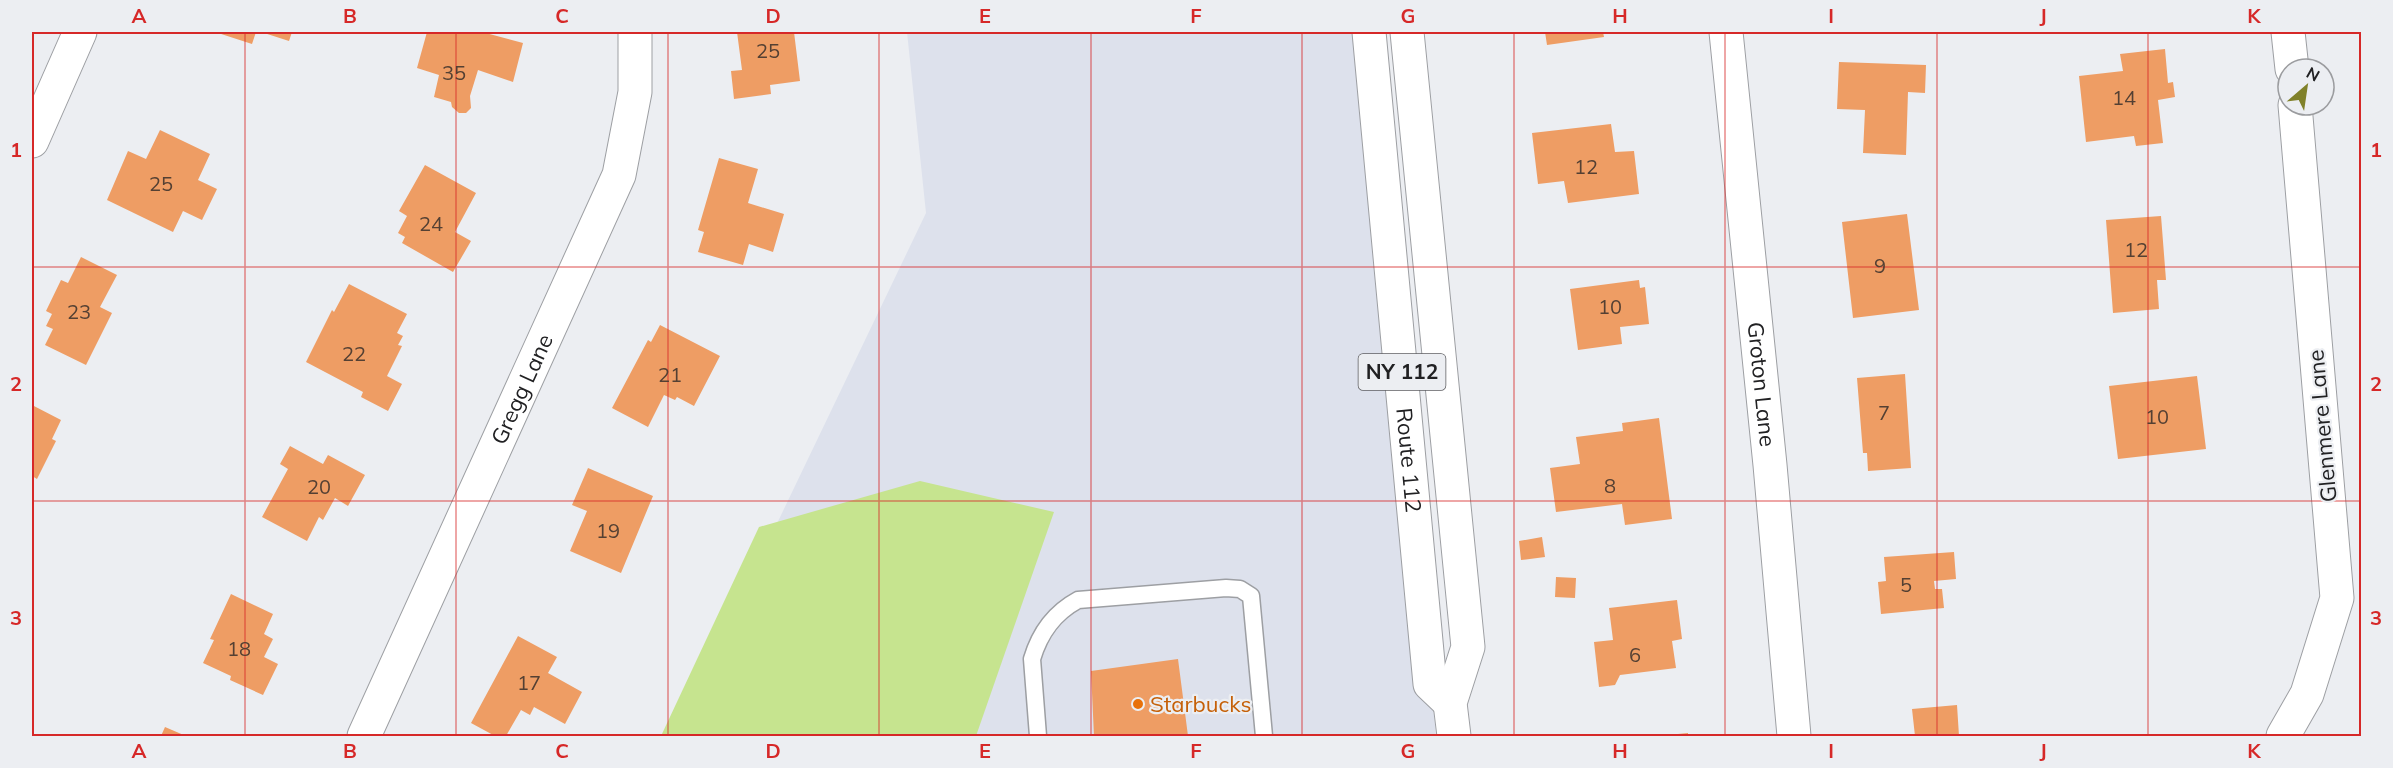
<svg xmlns="http://www.w3.org/2000/svg" width="2393" height="768" viewBox="0 0 2393 768" font-family="Mulish,sans-serif">
  <style>
    .built { fill: #dde1ec }
    .green { fill: #c6e48f }
    .building { fill: #ee9d64 }
    .lines { fill: none; stroke-linecap: round; stroke-linejoin: round }
    .service-casing { stroke: #9d9fa3; stroke-width: 19 }
    .minor-casing { stroke: #9d9fa3; stroke-width: 35 }
    .primary-casing { stroke: #9d9fa3; stroke-width: 35 }
    .service { stroke: #fff; stroke-width: 16 }
    .minor { stroke: #fff; stroke-width: 33 }
    .primary { stroke: #fff; stroke-width: 33 }
    .grid { fill: none; stroke: #d62828; stroke-width: 1.5; stroke-opacity: 0.55 }
    .food-dot { fill: #e8710a; stroke: #eceef2; stroke-width: 2 }
    .labels { text-anchor: middle; stroke-width: 4.5; stroke-linejoin: round; paint-order: stroke }
    .number-label { font-size: 20px; fill: #544033 }
    .shield { fill: #eceef2; stroke: #5e5e61; stroke-width: 1.5 }
    .shield-label { font-size: 21px; font-weight: bold; fill: #212123 }
    .street-label { font-size: 22px; fill: #212123; stroke: #eceef2 }
    .food-label { font-size: 22px; fill: #c56008; stroke: #eceef2; text-anchor: start }
    .neatline { fill: none; stroke: #d62828; stroke-width: 2 }
    .grid-label { font-size: 20px; text-anchor: middle; font-weight: bold; fill: #d62828 }
  </style>
  <rect width="100%" height="100%" fill="#eceef2"/>
  <path class="built" d="M907,32h461l68,704h-761l251,-523z"/>
  <path class="green" d="M920,481l134,31 -78,224h-315l98,-209z"/>
  <path class="building" d="M215,32h41l-4,12z
    M261,32h31l-3,9z
    M427,32h55l41,11 -10,39 -35,-12 -8,26 1,12 -5,5h-7l-7,-6 -1,-5 -17,-5 5,-22 -22,-7z
    M737,32h57l6,49 -30,4 1,9 -37,5 -3,-28 11,-1z
    M1545,32h58l1,5 -57,8z
    M2165,49l3,34 5,-1 2,15 -17,3 5,43 -27,3 -2,-10 -48,6 -7,-66 44,-5 -3,-17z
    M1839,62l87,3 -1,28 -17,-1 -2,63 -43,-2 2,-43 -28,-1z
    M1611,124l4,28 19,-1 5,43 -71,9 -4,-22 -26,3 -6,-51z
    M160,130l50,24 -12,26 19,9 -15,31 -19,-9 -10,21 -66,-32 21,-49 18,8z
    M719,158l39,11 -10,34 36,11 -11,38 -24,-8 -6,21 -45,-13 6,-20 -6,-2z
    M425,165l51,28 -21,39 16,9 -18,31 -51,-29 3,-6 -7,-4 9,-17 -8,-5z
    M1907,214l12,96 -66,8 -11,-96z
    M2161,216l5,64h-9l2,29 -46,4 -7,-93z
    M81,257l36,18 -17,32 12,6 -26,52 -41,-20 8,-16 -7,-3 6,-12 -6,-3 15,-31 7,3z
    M1639,280l1,8 5,-1 4,37 -29,3 2,17 -44,6 -8,-61z
    M349,284l58,30 -10,19 6,3 -5,9 4,1 -15,30 15,8 -14,27 -27,-14 2,-5 -57,-30 26,-52 2,2z
    M660,325l60,31 -26,50 -17,-9 -2,3 -11,-5 -16,32 -36,-19 36,-68 3,2z
    M1905,374l6,94 -43,3 -1,-18h-4l-6,-75z
    M2197,376l9,73 -88,10 -9,-73z
    M32,405l29,15 -9,19 4,2 -19,38 -5,-3z
    M1659,418l13,101 -47,6 -3,-21 -66,8 -6,-44 30,-4 -4,-27 47,-6 -1,-8z
    M290,446l33,18 5,-9 37,20 -17,31 -13,-8 -12,22 -4,-3 -12,24 -45,-24 26,-48 -8,-5z
    M588,468l65,28 -32,77 -51,-22 17,-40 -15,-6z
    M1542,537l3,20 -24,3 -2,-19z
    M1954,552l2,27 -22,2 1,8h7l2,19 -63,6 -3,-32 8,-1 -2,-24z
    M1556,577l20,1 -1,20 -20,-1z
    M231,594l42,20 -9,20 9,5 -9,18 14,7 -15,31 -33,-15 1,-4 -28,-13 11,-23 -4,-1z
    M1677,600l5,39 -10,2 4,27 -56,7 -5,10 -16,2 -5,-45 19,-2 -4,-32z
    M518,636l39,21 -9,16 34,19 -17,32 -31,-17 -4,8 -9,-5 -15,26h-11l-24,-13z
    M1178,659l10,77h-94l-3,-65z
    M1957,705l2,31h-44l-3,-27z
    M165,727l21,9h-25z
    M1688,733v3h-20v-1z"/>
  <g class="lines">
    <g class="service-casing">
      <path id="service" d="M1038,736l-6,-77c8,-27 22,-46 46,-59l148,-12 14,1 11,7 13,140"/>
    </g>
    <g class="minor-casing">
      <g id="minor">
        <path id="s1" d="M1726,32l44,433 24,271"/>
        <path d="M2288,32l4,37"/>
        <path d="M32,141l48,-109"/>
        <path id="s2" d="M364,736l255,-561 16,-83v-60"/>
        <path d="M2283,736l24,-42 30,-96 -42,-493"/>
      </g>
    </g>
    <g class="primary-casing">
      <g id="primary">
        <path id="s3" d="M1369,32l61,652 20,19"/>
        <path d="M1407,32l61,615 -18,56 4,33"/>
      </g>
    </g>
    <use href="#service" class="service"/>
    <use href="#minor" class="minor"/>
    <use href="#primary" class="primary"/>
  </g>
  <path class="grid" d="M245,32v704M456,32v704M668,32v704M879,32v704M1091,32v704M1302,32v704M1514,32v704M1725,32v704M1937,32v704M2148,32v704M32,267h2330M32,501h2330"/>
  <circle class="food-dot" cx="1138" cy="704" r="6"/>
  <g class="labels">
    <g class="number-label">
      <text x="768" y="58">25</text>
      <text x="454" y="80">35</text>
      <text x="2124" y="105">14</text>
      <text x="1586" y="174">12</text>
      <text x="161" y="191">25</text>
      <text x="431" y="231">24</text>
      <text x="2136" y="257">12</text>
      <text x="1880" y="273">9</text>
      <text x="1610" y="314">10</text>
      <text x="79" y="319">23</text>
      <text x="354" y="361">22</text>
      <text x="670" y="382">21</text>
      <text x="1884" y="420">7</text>
      <text x="2157" y="424">10</text>
      <text x="1610" y="493">8</text>
      <text x="319" y="494">20</text>
      <text x="608" y="538">19</text>
      <text x="1906" y="592">5</text>
      <text x="239" y="656">18</text>
      <text x="1635" y="662">6</text>
      <text x="529" y="690">17</text>
    </g>
    <rect class="shield" x="1358.5" y="354" width="87" height="36" rx="4.5"/>
    <g class="shield-label">
      <text x="1402" y="379">NY 112</text>
    </g>
    <g class="street-label">
      <text dy="8" stroke="none"><textPath href="#s1" startOffset="354">Groton Lane</textPath></text>
      <text dy="8" stroke="none"><textPath href="#s2" startOffset="381">Gregg Lane</textPath></text>
      <text transform="translate(2322 426) rotate(-95)" y="8">Glenmere Lane</text>
      <text dy="8" stroke="none"><textPath href="#s3" startOffset="430">Route 112</textPath></text>
    </g>
    <g class="food-label">
      <text x="1150" y="712">Starbucks</text>
    </g>
  </g>
  <rect width="2393" height="768" fill="none" stroke="#eceef2" stroke-width="66"/>
  <g transform="translate(2306 87) rotate(29)"><circle r="28" fill="#eceef2" stroke="#9b9c9f" stroke-width="1.5"/>
  <path d="M0-4.5L10 22L0 15L-10 22Z" fill="#80812a"/>
  <text y="-9" font-size="16" font-weight="bold" text-anchor="middle" fill="#212123">N</text>
  </g>
  <rect x="33" y="33" width="2327" height="702" class="neatline"/>
  <g class="grid-label">
    <text x="139" y="23">A</text>
    <text x="350" y="23">B</text>
    <text x="562" y="23">C</text>
    <text x="773" y="23">D</text>
    <text x="985" y="23">E</text>
    <text x="1196" y="23">F</text>
    <text x="1408" y="23">G</text>
    <text x="1620" y="23">H</text>
    <text x="1831" y="23">I</text>
    <text x="2043" y="23">J</text>
    <text x="2254" y="23">K</text>
    <text x="16" y="157">1</text>
    <text x="2376" y="157">1</text>
    <text x="16" y="391">2</text>
    <text x="2376" y="391">2</text>
    <text x="16" y="625">3</text>
    <text x="2376" y="625">3</text>
    <text x="139" y="758">A</text>
    <text x="350" y="758">B</text>
    <text x="562" y="758">C</text>
    <text x="773" y="758">D</text>
    <text x="985" y="758">E</text>
    <text x="1196" y="758">F</text>
    <text x="1408" y="758">G</text>
    <text x="1620" y="758">H</text>
    <text x="1831" y="758">I</text>
    <text x="2043" y="758">J</text>
    <text x="2254" y="758">K</text>
  </g>
</svg>
